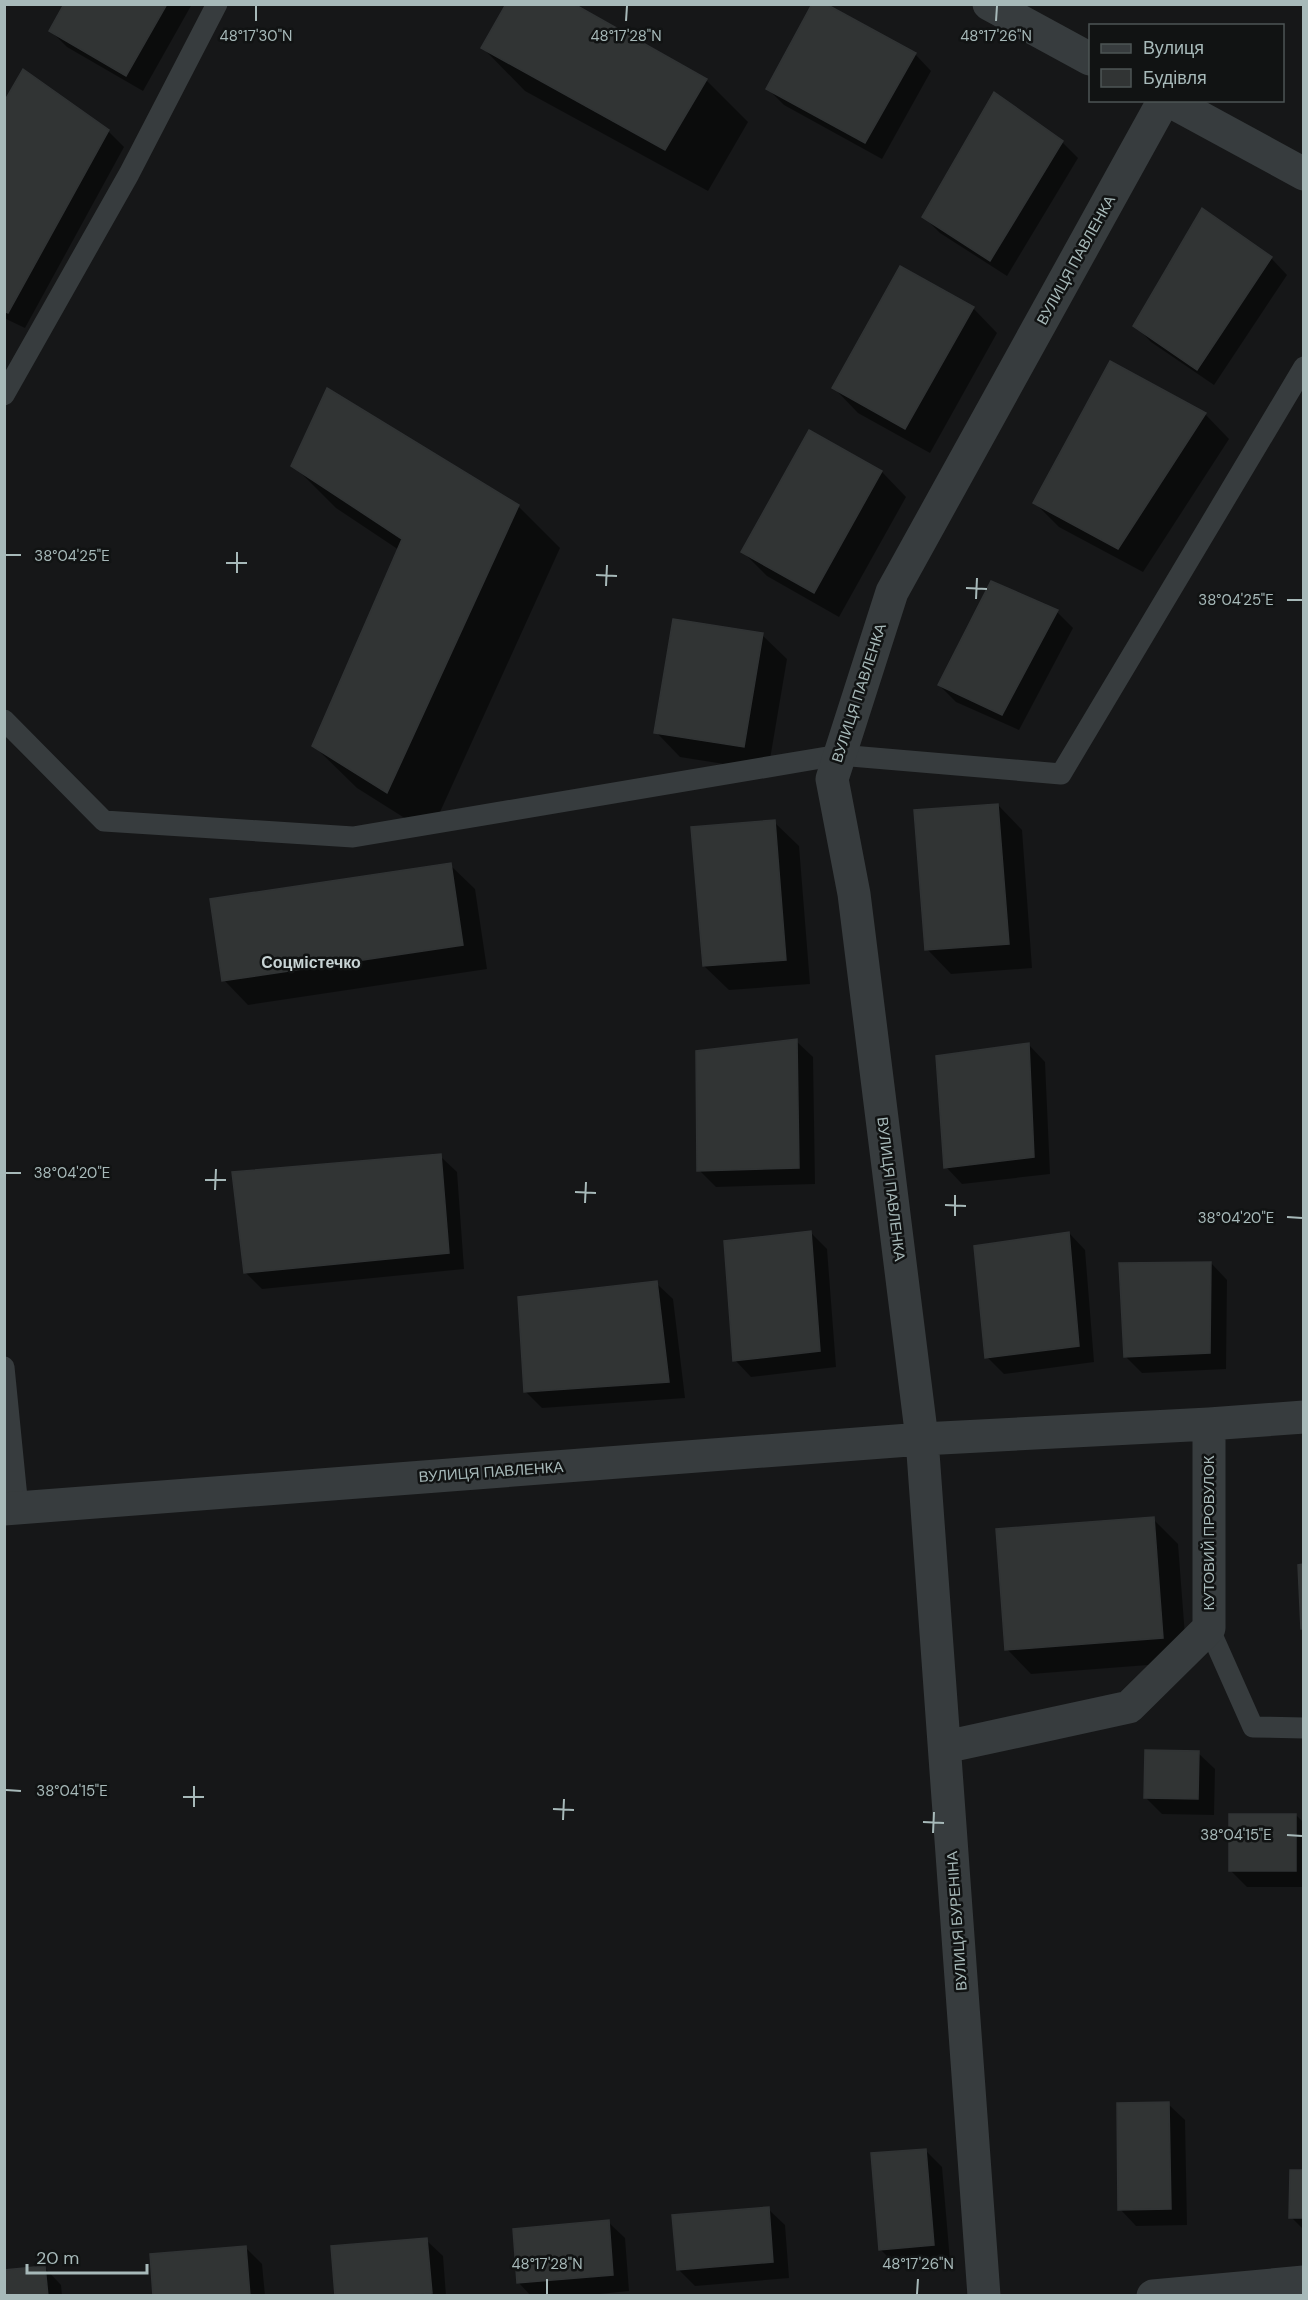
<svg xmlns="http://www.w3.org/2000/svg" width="1308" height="2300" viewBox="0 0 1308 2300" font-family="'DM Sans',sans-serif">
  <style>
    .shadow { fill: #0007 }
    .building { fill: #313434; stroke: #303334; stroke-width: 1.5 }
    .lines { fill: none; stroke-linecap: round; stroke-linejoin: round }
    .service { stroke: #373c3e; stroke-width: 21 }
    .minor { stroke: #373c3e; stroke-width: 33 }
    .ticks { fill: none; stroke: #a7b9b9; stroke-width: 2 }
    .labels { text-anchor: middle; stroke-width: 5; stroke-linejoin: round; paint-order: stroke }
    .street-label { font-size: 15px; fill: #a7b9b9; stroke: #111313 }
    .neighbourhood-label { font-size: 16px; font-weight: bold; fill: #c8d4d5; stroke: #111313 }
    .ticks-label { font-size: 15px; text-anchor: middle; fill: #a7b9b9; stroke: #111313; stroke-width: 5; stroke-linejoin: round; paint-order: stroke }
  </style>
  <rect width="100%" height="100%" fill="#161718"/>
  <path class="shadow" d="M65,4h127l-49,87 -76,-44 -16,-16z
    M483,48l223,32 42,42 -40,69 -183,-100z
    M915,54l16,17 -49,88 -98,-54 -16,-16z
    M4,106l104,25 16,16 -99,181 -21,-10z
    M1062,142l16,16 -71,118 -67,-43 -16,-16z
    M1271,258l16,17 -73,110 -63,-43 -16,-17z
    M973,308l24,25 -67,120 -72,-40 -24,-25z
    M1205,414l24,25 -86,133 -84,-45 -24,-24z
    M810,432l72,40 24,25 -67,120 -72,-41 -24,-24z
    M293,465l225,41 42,42 -130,286 -73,-46 -43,-42 85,-196 -63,-42z
    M1057,612l16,16 -54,102 -63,-28 -17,-17z
    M762,635l25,24 -19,112 -88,-14 -24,-25z
    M998,805l24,25 10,138 -81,6 -24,-25z
    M774,822l25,24 11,138 -81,6 -25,-24z
    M450,865l25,24 12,80 -239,36 -24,-25z
    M796,1041l17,16 2,127 -99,3 -17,-17z
    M1029,1045l16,17 5,112 -88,10 -16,-17z
    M440,1156l17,16 7,97 -202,20 -17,-17z
    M810,1232l17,17 9,118 -85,10 -16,-17z
    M1069,1233l16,17 9,112 -90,12 -17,-17z
    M1211,1263l16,17 -1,89 -84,4 -16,-16z
    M656,1283l17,16 12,99 -143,10 -16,-16z
    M1153,1519l25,25 9,118 -156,12 -24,-25z
    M1198,1753l17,16 -1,46 -52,-1 -16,-16z
    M1296,1815l8,8v64h-57l-17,-17z
    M1168,2104l17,16 2,105 -51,1 -16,-17z
    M925,2150l17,17 8,94 -53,5 -17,-17z
    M1304,2171v59l-13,-13z
    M768,2209l17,16 4,53 -94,8 -17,-17z
    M608,2222l17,16 4,53 -49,5h-49l-12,-13z
    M426,2240l17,16 3,40h-110z
    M245,2247l17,17 3,32h-110z
    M45,2268l16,17 1,11h-58z"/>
  <path class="building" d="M64,4h103l-41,72 -77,-45z
    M506,4h68l133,75 -42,71 -184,-102z
    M812,4h14l90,49 -51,90 -99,-54z
    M23,69l86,61 -101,183 -4,-2v-209z
    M994,92l69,49 -73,120 -68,-44z
    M1202,208l70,49 -75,113 -64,-44z
    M900,266l74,41 -69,122 -73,-41z
    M1110,361l96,52 -88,136 -85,-46z
    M327,388l192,117 -132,288 -75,-47 90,-207 -111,-73z
    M809,430l73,41 -68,122 -73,-41z
    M991,581l67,29 -56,105 -64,-30z
    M673,619l90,14 -19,114 -90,-14z
    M998,804l11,140 -84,6 -11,-140z
    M775,820l11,140 -83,6 -12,-139z
    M451,863l12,82 -241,36 -12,-82z
    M797,1039l2,129 -102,3 -1,-120z
    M1029,1043l5,114 -90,11 -8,-112z
    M441,1154l8,99 -205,20 -12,-101z
    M811,1231l9,120 -87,10 -9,-120z
    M1069,1232l10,114 -94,12 -11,-112z
    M1211,1262l-1,91 -86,4 -5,-94z
    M657,1281l12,101 -145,10 -6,-95z
    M1154,1517l9,121 -158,12 -9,-121z
    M1304,1564v65h-3l-3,-64z
    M1145,1750l54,1 -1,48 -54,-1z
    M1229,1814h67v57h-67z
    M1169,2102l2,107 -53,1 -1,-107z
    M926,2149l8,96 -55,5 -8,-97z
    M1290,2170h14v48h-15z
    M769,2207l4,55 -96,8 -5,-55z
    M609,2220l4,55 -96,8 -4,-54z
    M427,2238l5,55 -31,3h-66l-4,-50z
    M246,2246l4,50h-97l-3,-42z
    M45,2266l3,30h-44v-26z"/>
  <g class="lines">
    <path class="service" d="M4,395l125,-221 88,-170
      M4,720l100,101 249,16 486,-82 222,19 243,-407
      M4,1367l14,141
      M1209,1628l44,99 51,1"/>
    <path class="minor" d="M989,4l101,55
      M1168,100l136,74
      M4,1509l918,-70 287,-15 95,-7
      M945,1747l184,-40 80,-79v-204
      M984,2296l-62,-857 -68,-545 -22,-115 60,-187 272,-492
      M1153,2296l151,-14"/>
  </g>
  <path class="ticks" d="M256,21v-15M626,21l1,-15M996,21l1,-15M6,555h15M226,563h21M237,573v-21M596,575l21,1M606,586l1,-21M966,588l21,1M976,599l1,-21M1287,600h15M6,1173h15M205,1180h21M215,1190l1,-21M575,1192l21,1M585,1203l1,-21M945,1205l21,1M955,1216v-21M1287,1217l15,1M6,1790l15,1M183,1797h21M194,1807v-21M553,1809l21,1M563,1820l1,-21M923,1822l21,1M933,1833l1,-21M1287,1835l15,1M547,2294v-15M917,2294l1,-15"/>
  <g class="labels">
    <g class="street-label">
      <text transform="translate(1076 260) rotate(-61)" y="5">ВУЛИЦЯ ПАВЛЕНКА</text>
      <text transform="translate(859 693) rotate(-72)" y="5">ВУЛИЦЯ ПАВЛЕНКА</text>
      <text transform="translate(891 1189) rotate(83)" y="5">ВУЛИЦЯ ПАВЛЕНКА</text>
      <text transform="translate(491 1472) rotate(-4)" y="5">ВУЛИЦЯ ПАВЛЕНКА</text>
      <text transform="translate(1209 1533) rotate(-90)" y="5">КУТОВИЙ ПРОВУЛОК</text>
      <text transform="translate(957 1921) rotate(-94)" y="5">ВУЛИЦЯ БУРЕНІНА</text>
    </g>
    <g class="neighbourhood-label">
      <text x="311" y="968">Соцмістечко</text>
    </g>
  </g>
  <g class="ticks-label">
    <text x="256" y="41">48°17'30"N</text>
    <text x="626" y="41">48°17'28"N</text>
    <text x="996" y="41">48°17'26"N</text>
    <text x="72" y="561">38°04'25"E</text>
    <text x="1236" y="605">38°04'25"E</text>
    <text x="72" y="1178">38°04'20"E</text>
    <text x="1236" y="1223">38°04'20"E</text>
    <text x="72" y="1796">38°04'15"E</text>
    <text x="1236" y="1840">38°04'15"E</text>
    <text x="547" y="2269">48°17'28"N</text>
    <text x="918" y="2269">48°17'26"N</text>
  </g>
  <rect width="1308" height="2300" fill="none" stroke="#a7b9b9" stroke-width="12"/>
  <rect x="1089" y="24" width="195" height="78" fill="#111313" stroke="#4d5555" stroke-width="1.5"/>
  <rect x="1101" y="44" width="30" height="9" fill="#373c3e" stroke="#4d5555" stroke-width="1.5"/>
  <text x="1143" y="54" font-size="18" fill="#a7b9b9">Вулиця</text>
  <rect x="1101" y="69" width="30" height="18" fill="#313434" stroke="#4d5555" stroke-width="1.5"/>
  <text x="1143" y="84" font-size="18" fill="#a7b9b9">Будівля</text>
  <path d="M27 2264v9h120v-9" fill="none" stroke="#a7b9b9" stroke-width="3"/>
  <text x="36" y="2264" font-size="18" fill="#a7b9b9" stroke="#111313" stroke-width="4.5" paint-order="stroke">20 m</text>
</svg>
